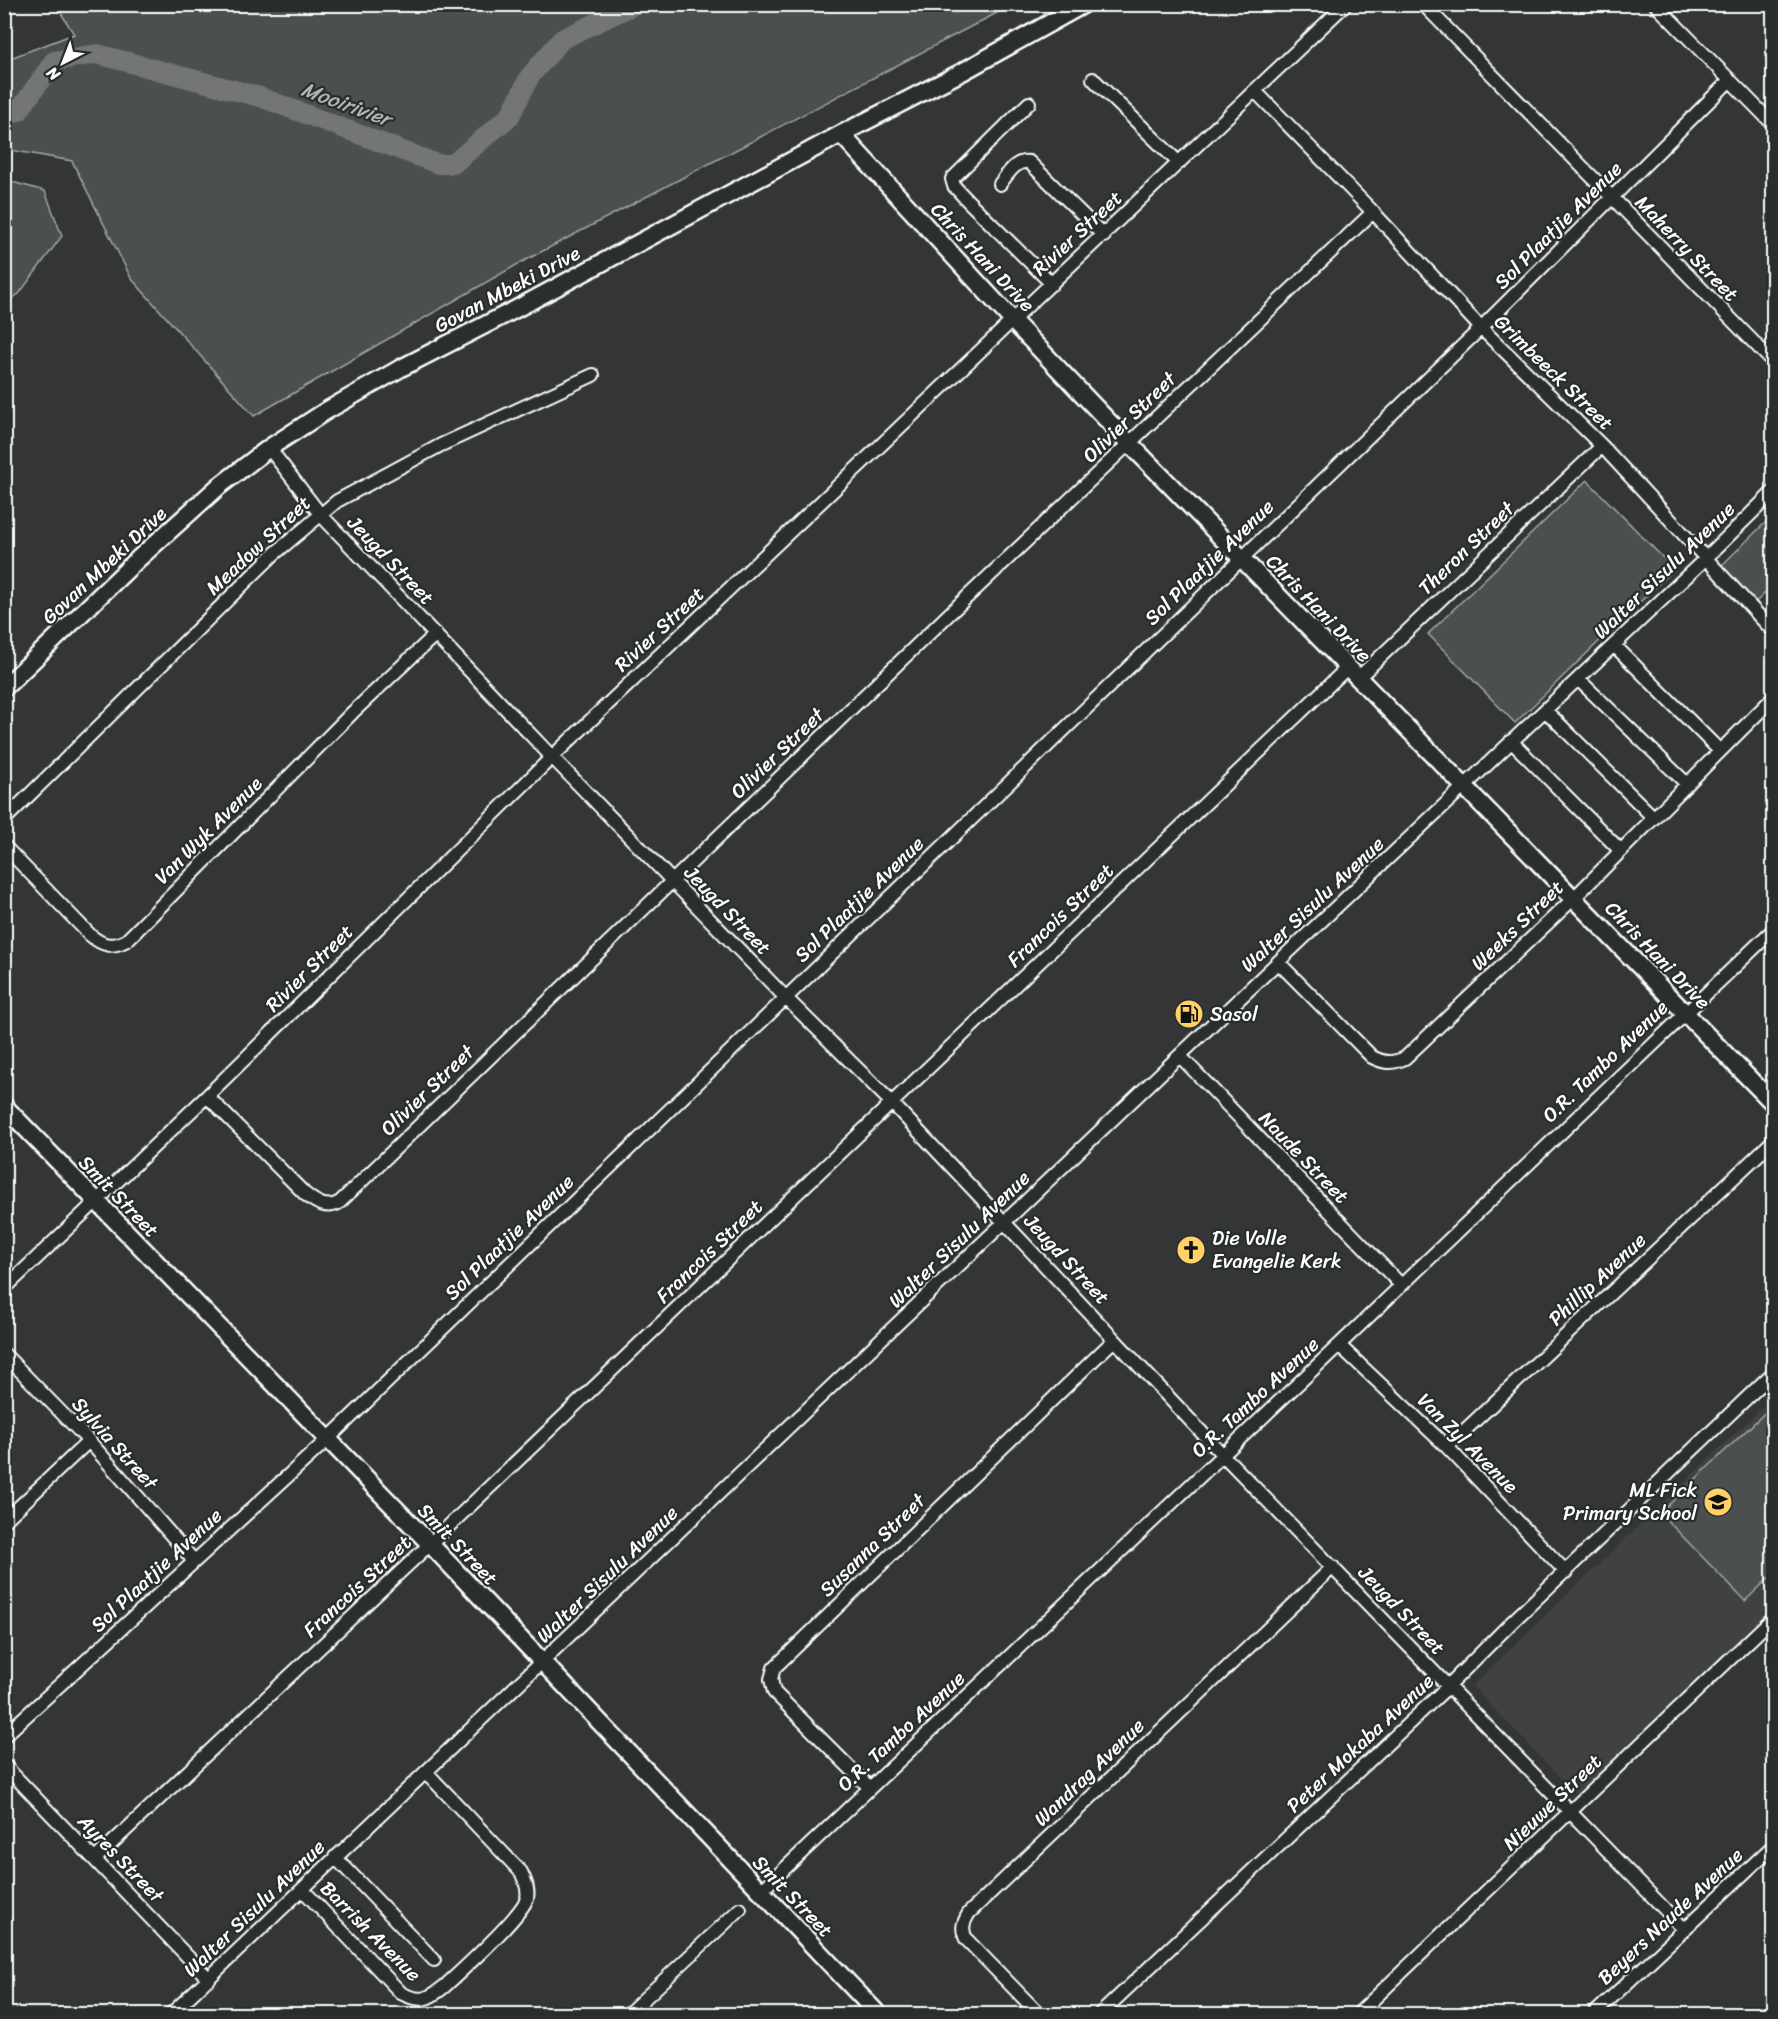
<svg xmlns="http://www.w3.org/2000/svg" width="1778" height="2019" viewBox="0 0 1778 2019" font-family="Sriracha,sans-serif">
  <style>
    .built { fill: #404243 }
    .green { fill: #4c4f50; stroke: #a6a7a8; stroke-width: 1.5 }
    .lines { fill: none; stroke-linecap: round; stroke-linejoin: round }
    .river { stroke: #737576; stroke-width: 20 }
    .street-casing { stroke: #fff; stroke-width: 16 }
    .secondary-casing { stroke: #fff; stroke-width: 21 }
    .street { stroke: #2a2d2e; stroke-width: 12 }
    .secondary { stroke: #2a2d2e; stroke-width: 16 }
    .labels { text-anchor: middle; stroke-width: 4.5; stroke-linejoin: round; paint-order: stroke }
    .street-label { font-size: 20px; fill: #fff; stroke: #2a2d2e }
    .poi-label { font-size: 20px; fill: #fff; stroke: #2a2d2e; text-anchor: start }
    .water-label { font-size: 21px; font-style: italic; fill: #b2b3b4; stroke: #2a2d2e }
  </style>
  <rect width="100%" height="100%" fill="#333536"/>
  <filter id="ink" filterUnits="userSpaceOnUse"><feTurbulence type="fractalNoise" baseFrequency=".0167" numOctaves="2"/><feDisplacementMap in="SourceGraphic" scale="12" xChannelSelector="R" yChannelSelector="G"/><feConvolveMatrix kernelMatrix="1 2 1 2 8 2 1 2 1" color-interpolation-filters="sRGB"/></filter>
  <g filter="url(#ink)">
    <path class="built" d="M1773,1397v211l-196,187 -105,-109z"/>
    <path class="green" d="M56,5h956l-492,258 -266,153 -123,-138 -59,-117 -67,-12v-89l69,-26z
      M5,180l40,11 17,45 -43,58 -14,9z
      M1587,480l87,89 -159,154 -87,-89z
      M1773,515v70l-19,19 -35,-36z
      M1773,1405v169l-28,27 -85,-88z"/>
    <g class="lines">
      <path class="river" d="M4,116l15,-5 35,-50 43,-7 163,43 178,67h15l57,-48 20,-40 32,-37 74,-35"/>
      <g class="street-casing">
        <path id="street" d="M1423,4l351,359
          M1655,4l119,121
          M1093,79l86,84
          M1255,91l118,121 108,116 121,118 172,186
          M1029,103l-77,76 2,7 13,14 85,84
          M1000,184c8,-10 15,-24 29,-22l75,74
          M269,448l51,66 232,243 233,240 107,106 330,351 462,475
          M1614,645l106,106
          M1358,678l244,-232
          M1578,679l109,105
          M1545,710l109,108
          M1511,741l110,110
          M4,820l269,-265 64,-54 104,-56 152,-70
          M4,846l86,89c13,11 22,13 37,5l226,-228 83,-78
          M1278,962l94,95c12,6 20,7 33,1l168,-159 201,-202
          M1180,1056l221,229
          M207,1096l98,98c11,9 22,16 35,8l605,-584 428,-406
          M4,1289l203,-193 345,-339 794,-753
          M1339,1345l108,102 119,125
          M4,1354l85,87 105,120
          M1447,1447l327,-307
          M4,1521l85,-80
          M4,1736l323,-296 1154,-1112 249,-248
          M4,1765l205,214
          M870,1788l-96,-96 -3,-13 3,-11 340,-328
          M335,1857l99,103
          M95,1859l335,-315 917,-876
          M303,1890l98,103c19,10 27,7 44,-7 17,-16 76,-69 82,-88 2,-9 -2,-18 -6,-26l-95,-100
          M760,1892l579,-547 435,-416
          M171,2014l1107,-1052 427,-403 69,-68
          M628,2014l112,-105
          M1039,2014l-73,-75c-5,-11 -3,-16 3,-26l364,-346
          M1100,2014l339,-319 73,-73 262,-250
          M1358,2014l416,-397
          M1594,2014l180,-169"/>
      </g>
      <g class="secondary-casing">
        <path id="secondary" d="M841,134l172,187 116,122 645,661
          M4,688l133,-128 81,-73 51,-39 57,-37 75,-43 115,-59 325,-175 121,-62 122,-68
          M4,1106l426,438 448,470"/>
      </g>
      <use href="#street" class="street"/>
      <use href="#secondary" class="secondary"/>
    </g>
  </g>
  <defs>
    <g id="fuel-disc" transform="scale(1.5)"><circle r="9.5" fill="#ffd166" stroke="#2a2d2e"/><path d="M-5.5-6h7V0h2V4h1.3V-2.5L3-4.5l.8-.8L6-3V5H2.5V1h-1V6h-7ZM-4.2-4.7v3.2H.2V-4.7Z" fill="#111"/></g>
    <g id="church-disc" transform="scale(1.5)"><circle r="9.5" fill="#ffd166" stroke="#2a2d2e"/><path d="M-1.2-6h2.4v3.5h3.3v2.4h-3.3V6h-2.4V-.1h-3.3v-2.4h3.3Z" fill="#111"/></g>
    <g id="school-disc" transform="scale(1.5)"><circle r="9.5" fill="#ffd166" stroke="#2a2d2e"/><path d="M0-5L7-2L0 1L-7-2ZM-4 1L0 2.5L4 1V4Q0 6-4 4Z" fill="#111"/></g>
  </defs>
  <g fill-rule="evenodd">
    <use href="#fuel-disc" x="1189" y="1014"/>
    <use href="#church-disc" x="1191" y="1250"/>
    <use href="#school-disc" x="1718" y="1502"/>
  </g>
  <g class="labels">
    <g class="street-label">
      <text transform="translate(1558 225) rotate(-45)" y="7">Sol Plaatjie Avenue</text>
      <text transform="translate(1077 233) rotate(-43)" y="7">Rivier Street</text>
      <text transform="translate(1687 248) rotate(46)" y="7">Maherry Street</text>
      <text transform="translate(983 257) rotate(47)" y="7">Chris Hani Drive</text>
      <text transform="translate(507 289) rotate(-28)" y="7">Govan Mbeki Drive</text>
      <text transform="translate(1554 372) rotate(44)" y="7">Grimbeeck Street</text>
      <text transform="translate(1129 417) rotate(-44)" y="7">Olivier Street</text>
      <text transform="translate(258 545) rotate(-43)" y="7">Meadow Street</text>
      <text transform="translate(1466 548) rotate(-44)" y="7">Theron Street</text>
      <text transform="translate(391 560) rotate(46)" y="7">Jeugd Street</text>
      <text transform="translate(1209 562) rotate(-44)" y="7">Sol Plaatjie Avenue</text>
      <text transform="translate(104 565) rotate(-43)" y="7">Govan Mbeki Drive</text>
      <text transform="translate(1664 570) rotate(-44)" y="7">Walter Sisulu Avenue</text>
      <text transform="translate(1319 608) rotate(46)" y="7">Chris Hani Drive</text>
      <text transform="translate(659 629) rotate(-43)" y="7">Rivier Street</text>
      <text transform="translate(777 753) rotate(-44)" y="7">Olivier Street</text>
      <text transform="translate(208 830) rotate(-45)" y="7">Van Wyk Avenue</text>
      <text transform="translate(859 899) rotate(-44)" y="7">Sol Plaatjie Avenue</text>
      <text transform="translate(1312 904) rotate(-43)" y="7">Walter Sisulu Avenue</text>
      <text transform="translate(728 910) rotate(46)" y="7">Jeugd Street</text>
      <text transform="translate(1060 915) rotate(-44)" y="7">Francois Street</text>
      <text transform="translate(1517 925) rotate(-44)" y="7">Weeks Street</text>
      <text transform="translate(1658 955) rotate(46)" y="7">Chris Hani Drive</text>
      <text transform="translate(309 968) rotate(-45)" y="7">Rivier Street</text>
      <text transform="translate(1605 1061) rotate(-44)" y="7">O.R. Tambo Avenue</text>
      <text transform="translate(427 1090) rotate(-44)" y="7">Olivier Street</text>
      <text transform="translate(1304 1157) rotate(46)" y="7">Naude Street</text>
      <text transform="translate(119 1196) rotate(46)" y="7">Smit Street</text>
      <text transform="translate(509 1237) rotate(-44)" y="7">Sol Plaatjie Avenue</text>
      <text transform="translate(959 1239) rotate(-44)" y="7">Walter Sisulu Avenue</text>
      <text transform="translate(709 1251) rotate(-44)" y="7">Francois Street</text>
      <text transform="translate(1067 1259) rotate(47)" y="7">Jeugd Street</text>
      <text transform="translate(1597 1279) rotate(-43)" y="7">Phillip Avenue</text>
      <text transform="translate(1255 1397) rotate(-43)" y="7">O.R. Tambo Avenue</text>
      <text transform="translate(115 1443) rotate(48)" y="7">Sylvia Street</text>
      <text transform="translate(1468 1443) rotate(45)" y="7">Van Zyl Avenue</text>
      <text transform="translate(458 1544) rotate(46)" y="7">Smit Street</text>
      <text transform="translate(872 1545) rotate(-44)" y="7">Susanna Street</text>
      <text transform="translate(156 1570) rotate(-43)" y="7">Sol Plaatjie Avenue</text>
      <text transform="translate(607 1574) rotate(-44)" y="7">Walter Sisulu Avenue</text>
      <text transform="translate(357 1586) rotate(-43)" y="7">Francois Street</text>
      <text transform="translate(1402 1610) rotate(46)" y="7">Jeugd Street</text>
      <text transform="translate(901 1731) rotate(-43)" y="7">O.R. Tambo Avenue</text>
      <text transform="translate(1360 1743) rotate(-43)" y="7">Peter Mokaba Avenue</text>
      <text transform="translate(1089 1772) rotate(-44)" y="7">Wandrag Avenue</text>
      <text transform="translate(1552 1802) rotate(-44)" y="7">Nieuwe Street</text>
      <text transform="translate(121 1858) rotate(46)" y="7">Ayres Street</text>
      <text transform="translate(793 1896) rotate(46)" y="7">Smit Street</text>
      <text transform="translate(254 1908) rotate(-44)" y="7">Walter Sisulu Avenue</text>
      <text transform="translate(1670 1916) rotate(-43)" y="7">Beyers Naude Avenue</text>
      <text transform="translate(371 1931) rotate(45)" y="7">Barrish Avenue</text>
    </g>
    <g class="poi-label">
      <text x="1210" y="1021">Sasol</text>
      <text x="1212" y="1245">Die Volle<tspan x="1212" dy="23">Evangelie Kerk</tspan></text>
      <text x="1697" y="1497" text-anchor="end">ML Fick<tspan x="1697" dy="23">Primary School</tspan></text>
    </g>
    <g class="water-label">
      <text transform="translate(346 104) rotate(20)" y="7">Mooirivier</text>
    </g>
  </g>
  <rect width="1778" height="2019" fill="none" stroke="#2a2d2e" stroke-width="24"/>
  <rect x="12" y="12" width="1754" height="1995" fill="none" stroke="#fff" stroke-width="2" filter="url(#ink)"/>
  <g transform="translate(63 63) rotate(222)" stroke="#2a2d2e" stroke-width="4.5" paint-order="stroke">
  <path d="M0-4.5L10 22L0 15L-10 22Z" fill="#ffffff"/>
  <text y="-9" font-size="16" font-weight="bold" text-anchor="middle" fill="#ffffff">N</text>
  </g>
</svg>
